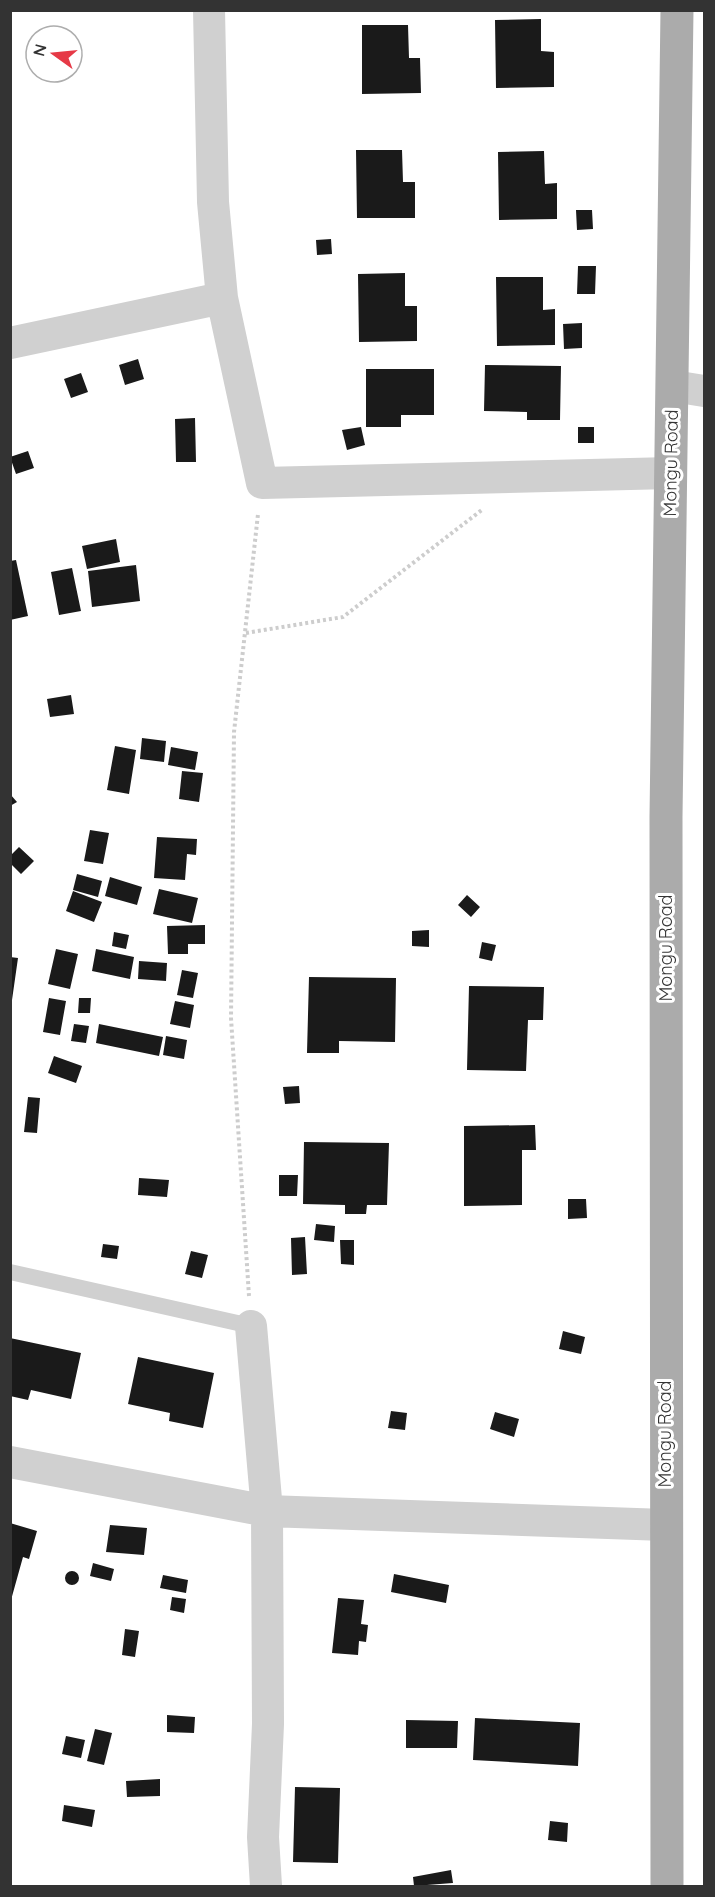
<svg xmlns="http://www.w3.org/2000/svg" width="715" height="1897" viewBox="0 0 715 1897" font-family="Quicksand,sans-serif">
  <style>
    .building { fill: #1a1a1a }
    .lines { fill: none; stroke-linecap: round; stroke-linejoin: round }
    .path { stroke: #cdcdcd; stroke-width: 4; stroke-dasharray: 3 3; stroke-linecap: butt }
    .lane { stroke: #d0d0d0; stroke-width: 16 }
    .street { stroke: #d0d0d0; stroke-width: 32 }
    .primary { stroke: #ababab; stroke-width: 33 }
    .labels { text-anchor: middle; stroke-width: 6; stroke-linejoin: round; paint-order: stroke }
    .street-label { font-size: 18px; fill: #333; stroke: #fff }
  </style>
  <rect width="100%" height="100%" fill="#fff"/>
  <path class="building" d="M541,19v32l13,1v35l-58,1 -1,-68z
    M362,25h46l1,33h11l1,35 -59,1z
    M356,150h46l1,32h12v36h-58z
    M544,151l1,33 12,-1v36l-58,1 -1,-68z
    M576,210h16l1,19 -16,1z
    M331,239l1,15 -15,1 -1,-15z
    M578,266h18l-1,28h-18z
    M405,273v33h12v35l-58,1 -1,-68z
    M496,277h47v33l12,-1v36l-58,1z
    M582,323v25l-18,1 -1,-25z
    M138,359l6,20 -19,6 -6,-20z
    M485,365l76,1 -1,54h-33v-8l-43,-1z
    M366,369h68v46h-33v12h-35z
    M81,373l7,19 -17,6 -7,-19z
    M195,418l1,44h-20l-1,-43z
    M361,427l4,18 -18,5 -5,-20z
    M578,427h16v16h-16z
    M28,451l6,17 -18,6 -6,-17z
    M116,539l4,23 -33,7 -5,-23z
    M16,560l12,56 -18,4v-59z
    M136,565l4,36 -48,6 -4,-36z
    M72,568l9,43 -22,4 -8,-43z
    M71,695l3,19 -24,3 -3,-18z
    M142,738l24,3 -2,21 -24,-3z
    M115,746l21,4 -7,44 -22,-4z
    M171,747l27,5 -3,18 -27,-5z
    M182,771l21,2 -4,29 -20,-3z
    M10,794l7,8 -7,4z
    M90,830l19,3 -6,31 -19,-3z
    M157,837l40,2 -1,16 -9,-1 -2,26 -31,-2z
    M19,847l15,14 -13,13 -11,-11v-7z
    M77,874l25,7 -4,16 -25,-7z
    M110,877l32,10 -5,18 -32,-9z
    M159,889l39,9 -6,25 -39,-9z
    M73,891l29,11 -8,20 -28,-11z
    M467,895l13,12 -9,10 -13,-12z
    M205,925v19h-17v10h-20l-1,-28z
    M429,930v17l-17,-1v-15z
    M114,932l15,3 -3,14 -14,-3z
    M482,942l14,3 -4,16 -13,-3z
    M56,949l22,5 -8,35 -22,-5z
    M96,949l38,8 -4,22 -38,-8z
    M10,957l8,1 -6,42h-2z
    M139,961l28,2 -1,18 -28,-2z
    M182,970l16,3 -5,25 -16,-3z
    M309,977l87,1 -1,64 -56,-1v12h-32z
    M469,986l75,1 -1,33h-15l-2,51 -59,-1z
    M49,998l17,3 -6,34 -17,-3z
    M79,998h12l-1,15h-12z
    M175,1001l19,4 -4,23 -20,-4z
    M74,1024l15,2 -3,17 -15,-2z
    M99,1024l64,13 -4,19 -63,-13z
    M166,1036l21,4 -3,19 -21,-4z
    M54,1056l28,10 -6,17 -28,-10z
    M299,1086l1,17 -15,1 -2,-17z
    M28,1097l12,1 -3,35 -13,-1z
    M535,1125l1,25h-14v55l-58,1v-80z
    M304,1142l85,1 -2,62h-20l-1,9h-21v-9l-42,-1z
    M279,1175h19l-1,21h-18z
    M139,1178l30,2 -2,17 -29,-2z
    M568,1199h18l1,19 -19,1z
    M316,1224l19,2 -1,16 -20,-2z
    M305,1237l2,37 -15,1 -1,-37z
    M340,1240h14v25l-13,-1z
    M103,1244l16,2 -2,13 -16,-2z
    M191,1251l17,4 -6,23 -17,-4z
    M563,1331l22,6 -4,17 -22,-5z
    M10,1338l71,15 -10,46 -40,-9 -3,10 -18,-4z
    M138,1357l76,16 -11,55 -34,-7 1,-8 -42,-9z
    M391,1411l16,2 -2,17 -17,-2z
    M495,1412l24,7 -5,18 -24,-8z
    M10,1523l27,8 -8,28 -6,-2 -12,43z
    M110,1525l37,3 -3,27 -38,-3z
    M93,1563l21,6 -3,12 -21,-5z
    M65 1578a7 7 0 1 1 14 0a7 7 0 1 1-14 0Z
    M394,1574l55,11 -3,18 -55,-11z
    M163,1575l25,5 -2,13 -26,-5z
    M172,1597l14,2 -2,14 -14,-3z
    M338,1598l26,2 -3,24 7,1 -2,17 -7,-1 -1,14 -26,-2z
    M125,1629l14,2 -4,26 -13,-2z
    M167,1715l28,2 -1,16 -27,-1z
    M475,1718l105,5 -2,43 -105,-6z
    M406,1720l52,1 -1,27h-51z
    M95,1729l17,4 -8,32 -17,-4z
    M66,1736l19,4 -4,18 -19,-4z
    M160,1779v17l-33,1 -1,-16z
    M295,1787l45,1 -2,75 -45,-1z
    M64,1805l31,5 -3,17 -30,-6z
    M550,1821l18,2 -1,19 -19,-2z
    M451,1870l2,13 -39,3 -1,-9z"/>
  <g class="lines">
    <path class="path" d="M246,633l97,-16 140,-108
      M249,1296l-18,-278 3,-286 24,-218"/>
    <path class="lane" d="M10,1272l241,54"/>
    <path class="street" d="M209,10l4,192 9,96 40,185 409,-10
      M10,343l212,-45
      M673,386l31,5
      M251,1326l16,185 1,213 -5,113 3,49
      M10,1462l257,49 398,14"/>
    <path class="primary" d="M667,1886l-1,-1069 11,-807"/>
  </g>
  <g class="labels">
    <g class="street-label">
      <text transform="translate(671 463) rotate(-89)" y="6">Mongu Road</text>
      <text transform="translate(666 948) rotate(-90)" y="6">Mongu Road</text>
      <text transform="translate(665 1434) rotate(-90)" y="6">Mongu Road</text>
    </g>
  </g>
  <rect width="715" height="1897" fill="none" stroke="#333333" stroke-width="24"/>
  <g transform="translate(54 54) rotate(285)"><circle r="28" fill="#ffffff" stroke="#adadad" stroke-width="1.5"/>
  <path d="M0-4.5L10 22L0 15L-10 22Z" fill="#e63946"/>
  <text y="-9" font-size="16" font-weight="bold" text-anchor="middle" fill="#333333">N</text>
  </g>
</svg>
